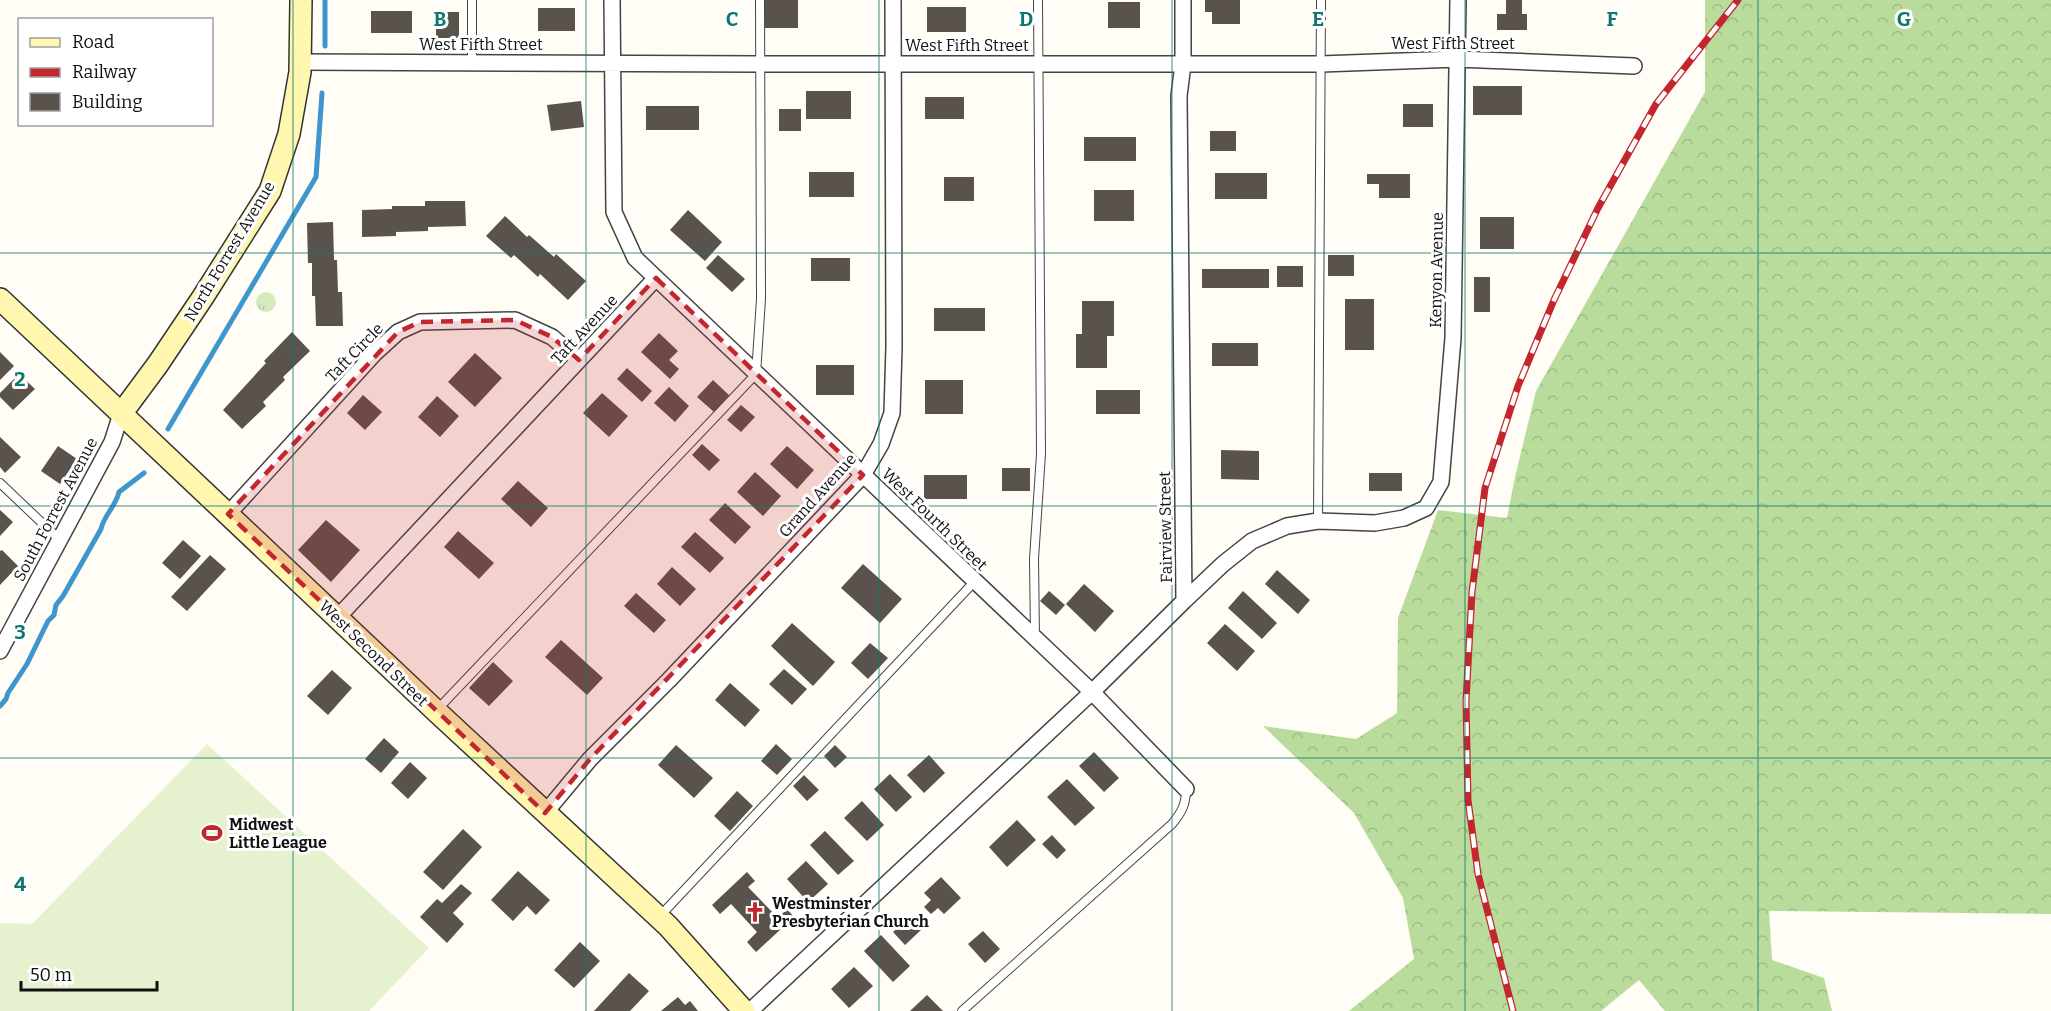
<svg xmlns="http://www.w3.org/2000/svg" width="2051" height="1011" viewBox="0 0 2051 1011" font-family="Bitter,serif">
  <style>
    .forest { fill: url(#forest-crowns) }
    .park { fill: url(#park-tufts) }
    .pitch { fill: #e6f2cf }
    .lines { fill: none; stroke-linecap: round; stroke-linejoin: round }
    .stream { stroke: #3f96cf; stroke-width: 5 }
    .building { fill: #5a524d }
    .lane-casing { stroke: #444; stroke-width: 10 }
    .street-casing { stroke: #444; stroke-width: 18 }
    .secondary-casing { stroke: #333; stroke-width: 24 }
    .lane { stroke: #fff; stroke-width: 8 }
    .street { stroke: #fff; stroke-width: 15 }
    .secondary { stroke: #fff6b0; stroke-width: 21 }
    .rail-casing { stroke: #c4262e; stroke-width: 7 }
    .rail { stroke: #fff; stroke-width: 4.5; stroke-dasharray: 14; stroke-linecap: butt }
    .marked { fill: #c4262e; fill-opacity: 0.2; stroke: #c4262e; stroke-width: 4.5; stroke-dasharray: 12 8; stroke-linejoin: round }
    .grid { fill: none; stroke: #0f766e; stroke-width: 1.5; stroke-opacity: 0.55 }
    .labels { text-anchor: middle; stroke-width: 6; stroke-linejoin: round; paint-order: stroke }
    .street-label { font-size: 16px; fill: #111; stroke: #fff }
    .poi-label { font-size: 16px; font-weight: bold; fill: #111; stroke: #fff; text-anchor: start }
    .grid-label { font-size: 20px; text-anchor: middle; font-weight: bold; fill: #0f766e; stroke: #fff; stroke-width: 6; stroke-linejoin: round; paint-order: stroke }
  </style>
  <defs>
    <pattern id="forest-crowns" width="20" height="18" patternUnits="userSpaceOnUse" patternTransform="scale(1.5)"><rect width="20" height="18" fill="#b9dc9c"/><path d="M2 6a3 3 0 1 1 6 0M12 15a3 3 0 1 1 6 0" fill="none" stroke="#9ebc85"/></pattern>
    <pattern id="park-tufts" width="24" height="20" patternUnits="userSpaceOnUse" patternTransform="scale(1.5)"><rect width="24" height="20" fill="#d5ebbd"/><path d="M3 7l-1-3M5 7V3M7 7l1-3M15 17l-1-3M17 17v-4M19 17l1-3" fill="none" stroke="#b6c8a1"/></pattern>
  </defs>
  <rect width="100%" height="100%" fill="#fffdf5"/>
  <path class="forest" d="M1705,0h346v914l-282,-3 3,49 52,18 8,33h-167l-26,-31 -38,31h-252l65,-52 -11,-61 -49,-85 -91,-87 93,13 41,-26 1,-95 40,-108 69,8 8,-41 21,-86 169,-299z"/>
  <path class="park" d="M256 302a10 10 0 1 1 20 0a10 10 0 1 1-20 0Z"/>
  <path class="pitch" d="M207,744l222,204 -60,63h-369v-88l32,1z"/>
  <g class="lines">
    <path class="stream" d="M325,46v-46
      M168,429l148,-252 6,-84
      M0,706l6,-7 2,-6 19,-29 21,-43 6,-6 2,-10 7,-9 38,-67c3,-14 15,-23 18,-37l25,-19"/>
  </g>
  <path class="building" d="M764,0h34v28h-34z
    M1205,0h35v24h-28v-12h-7z
    M1506,0h16v14h5v16h-30v-16h9z
    M1108,2h32v26h-32z
    M927,7h39v25h-39z
    M538,8h37v23h-37z
    M371,11h41v22h-41z
    M436,12h23v26h-23z
    M1473,86h49v29h-49z
    M806,91h45v28h-45z
    M925,97h39v22h-39z
    M581,101l3,26 -33,4 -4,-26z
    M1403,104h30v23h-30z
    M646,106h53v24h-53z
    M779,109h22v22h-22z
    M1210,131h26v20h-26z
    M1084,137h52v24h-52z
    M809,172h45v25h-45z
    M1215,173h52v26h-52z
    M1367,174h43v24h-31v-14h-12z
    M944,177h30v24h-30z
    M1094,190h40v31h-40z
    M425,201h40l1,25 -38,1v4l-32,1v4l-34,1v-27l30,-1v-3h33z
    M688,210l34,32 -17,19 -35,-31z
    M505,216l22,21 2,-2 25,22 2,-3 30,27 -18,19 -28,-26 -2,3 -24,-22 -3,3 -25,-22z
    M1480,217h34v32h-34z
    M333,222l1,38h3l1,32h4l1,34h-27l-1,-30h-3v-33h-4l-1,-40z
    M718,255l27,24 -13,13 -26,-24z
    M1328,255h26v21h-26z
    M811,258h39v23h-39z
    M1277,266h26v21h-26z
    M1202,269h67v19h-67z
    M1474,277h16v35h-16z
    M1345,299h29v51h-29z
    M1082,301h32v35h-7v32h-31v-34h6z
    M934,308h51v23h-51z
    M292,332l18,19 -27,26 2,3 -22,22 3,4 -24,23 -19,-19 43,-47 -2,-2z
    M659,333l19,18 -9,9 10,9 -9,10 -29,-27z
    M1212,343h46v23h-46z
    M0,352l14,14 -14,14z
    M475,353l27,25 -27,29 -27,-25z
    M816,365h38v30h-38z
    M627,368l25,23 -10,11 -25,-23z
    M19,374l16,15 -22,21 -13,-13v-4z
    M713,380l17,16 -16,16 -17,-15z
    M925,380h38v34h-38z
    M669,387l20,19 -14,16 -21,-19z
    M1096,390h44v24h-44z
    M602,393l26,23 -19,21 -26,-24z
    M363,395l19,17 -17,18 -18,-17z
    M437,396l22,20 -19,21 -22,-20z
    M741,405l14,12 -14,15 -14,-12z
    M0,437l21,20 -16,16 -5,-6z
    M702,444l18,16 -11,11 -17,-16z
    M58,446l19,13 -17,25 -19,-13z
    M787,446l27,24 -17,19 -27,-25z
    M1221,450l38,1v29l-38,-1z
    M1002,468h28v23h-28z
    M755,472l26,24 -18,20 -26,-24z
    M1369,473h33v18h-33z
    M924,475h43v24h-43z
    M518,481l30,27 -17,19 -30,-28z
    M725,503l26,24 -16,17 -26,-24z
    M0,510l13,12 -13,14z
    M326,520l34,30 -29,32 -33,-32z
    M458,531l36,32 -15,16 -35,-32z
    M695,532l29,26 -14,15 -29,-26z
    M183,540l18,16 -21,23 -18,-16z
    M2,550l16,16 -18,19v-34z
    M210,555l16,14 -39,42 -16,-14z
    M863,564l39,35 -22,24 -39,-35z
    M672,567l24,22 -16,17 -23,-22z
    M1277,570l33,30 -12,14 -33,-30z
    M1084,584l30,27 -19,21 -29,-28z
    M1049,591l16,14 -9,10 -16,-14z
    M1243,591l34,32 -15,16 -34,-31z
    M636,593l30,27 -12,13 -30,-27z
    M792,623l43,39 -22,24 -42,-40z
    M1225,624l30,27 -18,20 -30,-28z
    M561,640l42,38 -16,17 -42,-38z
    M870,643l18,15 -20,21 -17,-16z
    M493,662l20,19 -24,25 -20,-18z
    M784,669l23,20 -15,16 -23,-21z
    M332,670l20,18 -24,27 -21,-19z
    M730,683l30,27 -15,17 -30,-27z
    M384,738l15,14 -18,21 -16,-14z
    M776,744l16,15 -15,16 -16,-14z
    M676,745l37,33 -19,20 -36,-33z
    M835,745l12,12 -12,11 -11,-12z
    M1094,752l25,26 -15,14 -25,-26z
    M929,755l16,18 -21,20 -17,-18z
    M410,762l17,16 -19,21 -17,-16z
    M890,774l22,23 -16,15 -22,-23z
    M804,775l15,15 -12,11 -14,-15z
    M1067,779l28,29 -20,18 -28,-29z
    M737,791l16,15 -23,25 -16,-15z
    M862,801l22,24 -17,16 -23,-23z
    M1017,820l19,20 -29,27 -18,-20z
    M463,829l19,18 -39,43 -20,-18z
    M825,831l29,30 -16,14 -28,-30z
    M1052,835l14,15 -9,9 -15,-15z
    M806,861l22,23 -20,18 -21,-23z
    M518,871l32,29 -14,15 -9,-9 -14,15 -22,-21z
    M747,872l8,9 -7,6 30,31 9,-9 7,8 -38,35 -9,-10 10,-10 -26,-28 -11,10 -8,-9z
    M941,877l20,21 -17,16 -6,-6 -7,6 -7,-7 7,-7 -7,-7z
    M461,884l11,9 -19,20 11,11 -17,19 -27,-26 17,-18 5,4z
    M909,918l12,12 -16,15 -12,-13z
    M983,931l17,18 -15,14 -17,-19z
    M881,935l29,31 -17,16 -29,-31z
    M580,942l20,19 -26,27 -20,-18z
    M854,967l19,19 -24,22 -18,-19z
    M629,973l20,18 -19,20h-36z
    M927,995l16,16h-33z
    M678,997l7,8 5,-4 8,10h-37z"/>
  <g class="lines">
    <g class="lane-casing">
      <path id="lane" d="M472,62v-62
        M0,483l59,56
        M1318,521l3,-521
        M1035,637l-1,-78 7,-105 -3,-454
        M436,711l320,-337 5,-75 -1,-299
        M660,916l315,-335
        M962,1011l210,-187c10,-12 14,-20 14,-35"/>
    </g>
    <g class="street-casing">
      <path id="street" d="M300,62l460,2h561l136,-5 177,7
        M656,278l436,414 94,97
        M228,514l147,-161 23,-21 22,-10 95,-2 37,17 27,23
        M1184,601l39,-37 29,-23 35,-15 31,-5 57,2 29,-5 22,-10 15,-26 12,-144 5,-338
        M338,617l318,-339 -21,-20 -21,-46 -2,-212
        M0,651l112,-209 9,-28
        M545,813l45,-54 79,-79 194,-205 18,-31 11,-31 2,-66 -1,-347
        M750,1011l342,-319 92,-91 -5,-505 4,-32v-64"/>
    </g>
    <g class="secondary-casing">
      <path id="secondary" d="M0,299l436,412 232,215 76,85
        M121,414l37,-50 45,-67 67,-106 19,-57 11,-62 1,-72"/>
    </g>
    <use href="#lane" class="lane"/>
    <use href="#street" class="street"/>
    <use href="#secondary" class="secondary"/>
    <g class="rail-casing">
      <path id="rail" d="M1513,1011l-35,-137 -10,-74 -2,-99 6,-109 13,-104 33,-102 36,-86 44,-92 58,-104 82,-104"/>
    </g>
    <use href="#rail" class="rail"/>
  </g>
  <path class="marked" d="M656,278l207,197 -273,284 -45,54 -317,-299 170,-182 22,-10 95,-2 37,17 27,23z"/>
  <path class="grid" d="M293,0v1011M586,0v1011M879,0v1011M1172,0v1011M1465,0v1011M1758,0v1011M0,253h2051M0,506h2051M0,758h2051"/>
  <defs>
    <g id="stadium-bare" transform="scale(1.62)"><path d="M0-5a6.5 5 0 1 0 0 10a6.5 5 0 1 0 0-10ZM-3.5-1.8h7v3.6h-7Z" fill="#c4262e" stroke="#fff" stroke-width="2.5" paint-order="stroke"/></g>
    <g id="church-bare" transform="scale(1.62)"><path d="M-1.2-6h2.4v3.5h3.3v2.4h-3.3V6h-2.4V-.1h-3.3v-2.4h3.3Z" fill="#c4262e" stroke="#fff" stroke-width="2.5" paint-order="stroke"/></g>
  </defs>
  <g fill-rule="evenodd">
    <use href="#stadium-bare" x="212" y="833"/>
    <use href="#church-bare" x="755" y="912"/>
  </g>
  <g class="labels">
    <g class="street-label">
      <text x="1453" y="49">West Fifth Street</text>
      <text x="481" y="50">West Fifth Street</text>
      <text x="967" y="51">West Fifth Street</text>
      <text transform="translate(229 251) rotate(-59)" y="6">North Forrest Avenue</text>
      <text transform="translate(1436 270) rotate(-89)" y="6">Kenyon Avenue</text>
      <text transform="translate(584 329) rotate(-47)" y="6">Taft Avenue</text>
      <text transform="translate(354 352) rotate(-46)" y="6">Taft Circle</text>
      <text transform="translate(817 495) rotate(-48)" y="6">Grand Avenue</text>
      <text transform="translate(55 509) rotate(-62)" y="6">South Forrest Avenue</text>
      <text transform="translate(935 519) rotate(44)" y="6">West Fourth Street</text>
      <text transform="translate(1165 527) rotate(-91)" y="6">Fairview Street</text>
      <text transform="translate(374 653) rotate(44)" y="6">West Second Street</text>
    </g>
    <g class="poi-label">
      <text x="229" y="830">Midwest<tspan x="229" dy="18">Little League</tspan></text>
      <text x="772" y="909">Westminster<tspan x="772" dy="18">Presbyterian Church</tspan></text>
    </g>
  </g>
  <g class="grid-label">
    <text x="440" y="26">B</text>
    <text x="732" y="26">C</text>
    <text x="1026" y="26">D</text>
    <text x="1318" y="26">E</text>
    <text x="1612" y="26">F</text>
    <text x="1904" y="26">G</text>
    <text x="20" y="386">2</text>
    <text x="20" y="639">3</text>
    <text x="20" y="891">4</text>
  </g>
  <rect x="18" y="18" width="195" height="108" fill="#ffffff" stroke="#a0a0a0" stroke-width="1.5"/>
  <rect x="30" y="38" width="30" height="9" fill="#fff6b0" stroke="#a0a0a0" stroke-width="1.5"/>
  <text x="72" y="48" font-size="18" fill="#111111">Road</text>
  <rect x="30" y="68" width="30" height="9" fill="#c4262e" stroke="#a0a0a0" stroke-width="1.5"/>
  <text x="72" y="78" font-size="18" fill="#111111">Railway</text>
  <rect x="30" y="93" width="30" height="18" fill="#5a524d" stroke="#a0a0a0" stroke-width="1.5"/>
  <text x="72" y="108" font-size="18" fill="#111111">Building</text>
  <path d="M21 981v9h136v-9" fill="none" stroke="#111111" stroke-width="3"/>
  <text x="30" y="981" font-size="18" fill="#111111" stroke="#ffffff" stroke-width="4.5" paint-order="stroke">50 m</text>
</svg>
